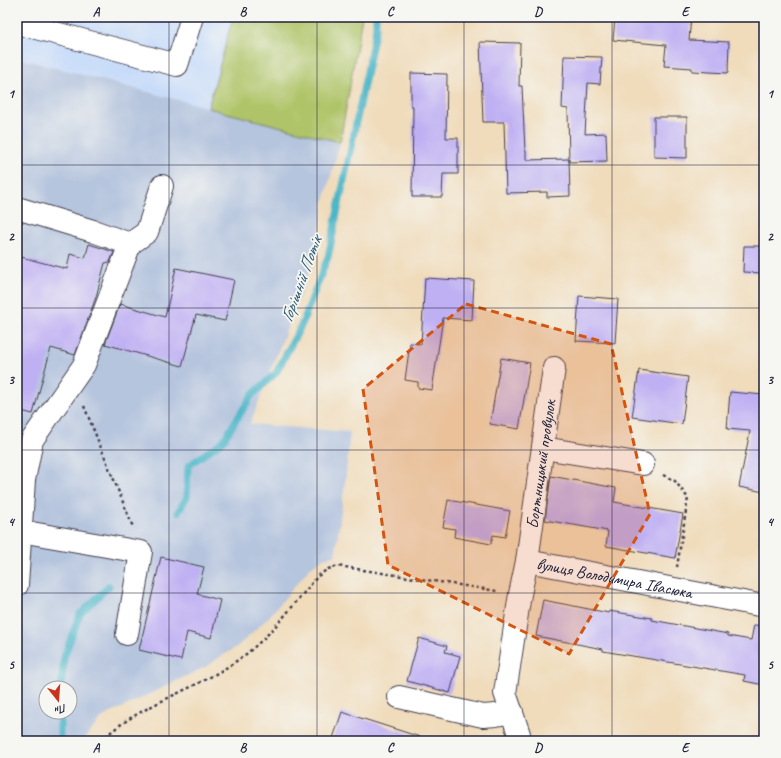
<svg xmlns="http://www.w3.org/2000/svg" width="781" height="758" viewBox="0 0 781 758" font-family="Caveat,sans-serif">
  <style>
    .built { fill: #c8dcf9 }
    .industrial { fill: #b6c5de; fill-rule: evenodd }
    .green { fill: #afc468; stroke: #687352 }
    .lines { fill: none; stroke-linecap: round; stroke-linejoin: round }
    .stream { stroke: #4bb6c8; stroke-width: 7 }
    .building { fill: #bfb0f3 }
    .minor-casing { stroke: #413e4e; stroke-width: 24 }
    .path { stroke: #413e4e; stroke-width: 2.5; stroke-dasharray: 3 3; stroke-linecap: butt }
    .minor { stroke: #fff; stroke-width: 22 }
    .marked { fill: #d45411; fill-opacity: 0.2; stroke: #d45411; stroke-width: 3; stroke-dasharray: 8 5; stroke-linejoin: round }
    .grid { fill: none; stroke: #22223b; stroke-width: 1; stroke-opacity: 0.55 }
    .labels { text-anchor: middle; stroke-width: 3.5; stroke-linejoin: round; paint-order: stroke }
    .street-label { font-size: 17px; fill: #22223b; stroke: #f6f6f2 }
    .water-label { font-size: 18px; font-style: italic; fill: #325d73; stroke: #f6f6f2 }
    .neatline { fill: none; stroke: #22223b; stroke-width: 1.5 }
    .grid-label { font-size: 13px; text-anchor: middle; font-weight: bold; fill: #22223b }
  </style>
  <rect width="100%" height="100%" fill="#f6f6f2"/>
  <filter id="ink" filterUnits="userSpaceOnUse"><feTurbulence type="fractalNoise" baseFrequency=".025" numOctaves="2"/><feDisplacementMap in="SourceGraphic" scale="8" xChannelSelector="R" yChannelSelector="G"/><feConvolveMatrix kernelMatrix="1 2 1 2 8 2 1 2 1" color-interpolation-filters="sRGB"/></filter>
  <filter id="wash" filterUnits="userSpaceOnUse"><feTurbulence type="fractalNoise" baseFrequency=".012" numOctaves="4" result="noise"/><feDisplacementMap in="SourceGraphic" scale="16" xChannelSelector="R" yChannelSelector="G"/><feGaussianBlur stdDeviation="0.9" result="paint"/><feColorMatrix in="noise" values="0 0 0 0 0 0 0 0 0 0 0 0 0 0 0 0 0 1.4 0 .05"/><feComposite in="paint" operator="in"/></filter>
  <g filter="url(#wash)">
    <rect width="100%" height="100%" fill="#f0dcbb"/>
    <path class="built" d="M17,17h216l-25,91 -191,-50z"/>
    <path class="industrial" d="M17,58l323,84 -16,59 -7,50 -67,173 100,8 -5,51 -10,73 -12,2 -12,9 -43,51 -30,28 -33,21 -102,50 -21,24h-65zM46,688h24v24h-24z"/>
    <path class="green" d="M233,17h129l-22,125 -132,-34z"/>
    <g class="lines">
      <path class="stream" d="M178,512l9,-15 1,-31 35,-25 29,-46 24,-22 26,-49 26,-67 48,-229v-11
        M61,688l3,-31 16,-43 29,-28
        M60,712v29"/>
    </g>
    <g id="blocks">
      <path class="building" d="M615,17h76l-2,23 40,2 -1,31 -36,-2v-3l-28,-2 2,-21 -53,-5z
        M480,42l40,1 -1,43h3l3,65h1v9l43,-1 1,37 -23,1v-5l-41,1 -2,-71h-21z
        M564,56l38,1 -2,27 -12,-1 -3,51 21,-1 1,28 -38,1 -1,-53 -6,-1z
        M411,73l36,1 -1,64h12v36h-15l-1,23h-30l1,-91h-2z
        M654,117h33v41l-33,-1z
        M89,244l25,8 -4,10 -5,1 -9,34 -21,58 -24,-7 -18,66 -16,-4v-154l50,13 3,-15 15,4z
        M744,246h20v27l-21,-1z
        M176,268l58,12 -9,41 -29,-6 -14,51 -77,-22 15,-40 45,13z
        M425,278l49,3 -2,39 -29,-2 -11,72 -14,-2v-6l-13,-2 5,-37 11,1z
        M579,296l39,3 -3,44 -39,-2z
        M501,358l29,5 -11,66 -29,-5z
        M639,370l49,7 -6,47 -50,-7z
        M730,392l34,3v97l-25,-5 11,-56 -23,-2z
        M551,476l65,12 -2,14 69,12 -8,44 -69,-12 2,-15 -63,-11z
        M448,500l62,11 -5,26 -12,-2 -2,9 -37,-7 1,-8 -12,-2z
        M161,557l43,10 -7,27 23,6 -9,38 -24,-6 -6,28 -42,-10z
        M543,600l66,13v-2l43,7v2l76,14v2l23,4 3,-15 10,1v59l-20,-4 1,-6 -142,-24v-2l-67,-13z
        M419,638l28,8 -2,6 15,4 -10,37 -43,-12z
        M342,712l78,25v4h-88z"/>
    </g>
  </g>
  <g filter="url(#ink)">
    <use href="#blocks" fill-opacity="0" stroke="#413e4e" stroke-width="1"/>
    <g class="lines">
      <g class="minor-casing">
        <g id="minor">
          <path d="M17,23l160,42 15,-48"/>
          <path d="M17,208l76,23 37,13"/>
          <path d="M543,448l100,16"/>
          <path d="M20,531l121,21 -14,82"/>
          <path id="s1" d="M527,561l237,45"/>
          <path d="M17,585l7,-105 8,-40 52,-75 46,-121 17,-12 15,-46"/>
          <path d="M399,697l84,19 13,-1 16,-3"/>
          <path id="s2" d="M518,741l1,-7 -14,-41 15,-99 7,-33 27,-193"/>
        </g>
      </g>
      <path class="path" d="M84,406l49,121
        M663,475l12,6 13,17 -11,69
        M101,741c35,-35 92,-50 134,-79 33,-22 57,-56 83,-86l10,-7 10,-3 159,25"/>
      <use href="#minor" class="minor"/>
    </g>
  </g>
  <path class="marked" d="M466,304l145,40 39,170 -81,140 -181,-89 -25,-176z"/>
  <path class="grid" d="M169,17v724M317,17v724M464,17v724M612,17v724M17,165h747M17,308h747M17,450h747M17,593h747"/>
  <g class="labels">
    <g class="street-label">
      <text dy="6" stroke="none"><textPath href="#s2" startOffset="282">Бортницький провулок</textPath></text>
      <text dy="6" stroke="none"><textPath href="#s1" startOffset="89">вулиця Володимира Івасюка</textPath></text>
    </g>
    <g class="water-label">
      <text transform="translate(301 279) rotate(-70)" y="6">Горішній Потік</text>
    </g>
  </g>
  <rect width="781" height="758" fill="none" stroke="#f6f6f2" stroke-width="44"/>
  <g transform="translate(58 700) rotate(163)"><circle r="19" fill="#f6f6f2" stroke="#a1a1a9"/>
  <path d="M0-3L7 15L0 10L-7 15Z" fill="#c8321e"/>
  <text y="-6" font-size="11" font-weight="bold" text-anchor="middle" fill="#22223b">Пн</text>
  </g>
  <rect x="22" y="22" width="737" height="714" class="neatline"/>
  <g class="grid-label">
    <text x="96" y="16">A</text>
    <text x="243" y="16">B</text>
    <text x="390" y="16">C</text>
    <text x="538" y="16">D</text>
    <text x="685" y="16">E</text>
    <text x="11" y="98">1</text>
    <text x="770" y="98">1</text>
    <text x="11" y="241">2</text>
    <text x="770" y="241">2</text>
    <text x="11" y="384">3</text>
    <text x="770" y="384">3</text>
    <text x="11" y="526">4</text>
    <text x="770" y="526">4</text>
    <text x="11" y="669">5</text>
    <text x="770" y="669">5</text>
    <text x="96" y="752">A</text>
    <text x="243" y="752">B</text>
    <text x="390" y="752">C</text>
    <text x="538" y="752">D</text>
    <text x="685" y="752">E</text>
  </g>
</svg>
